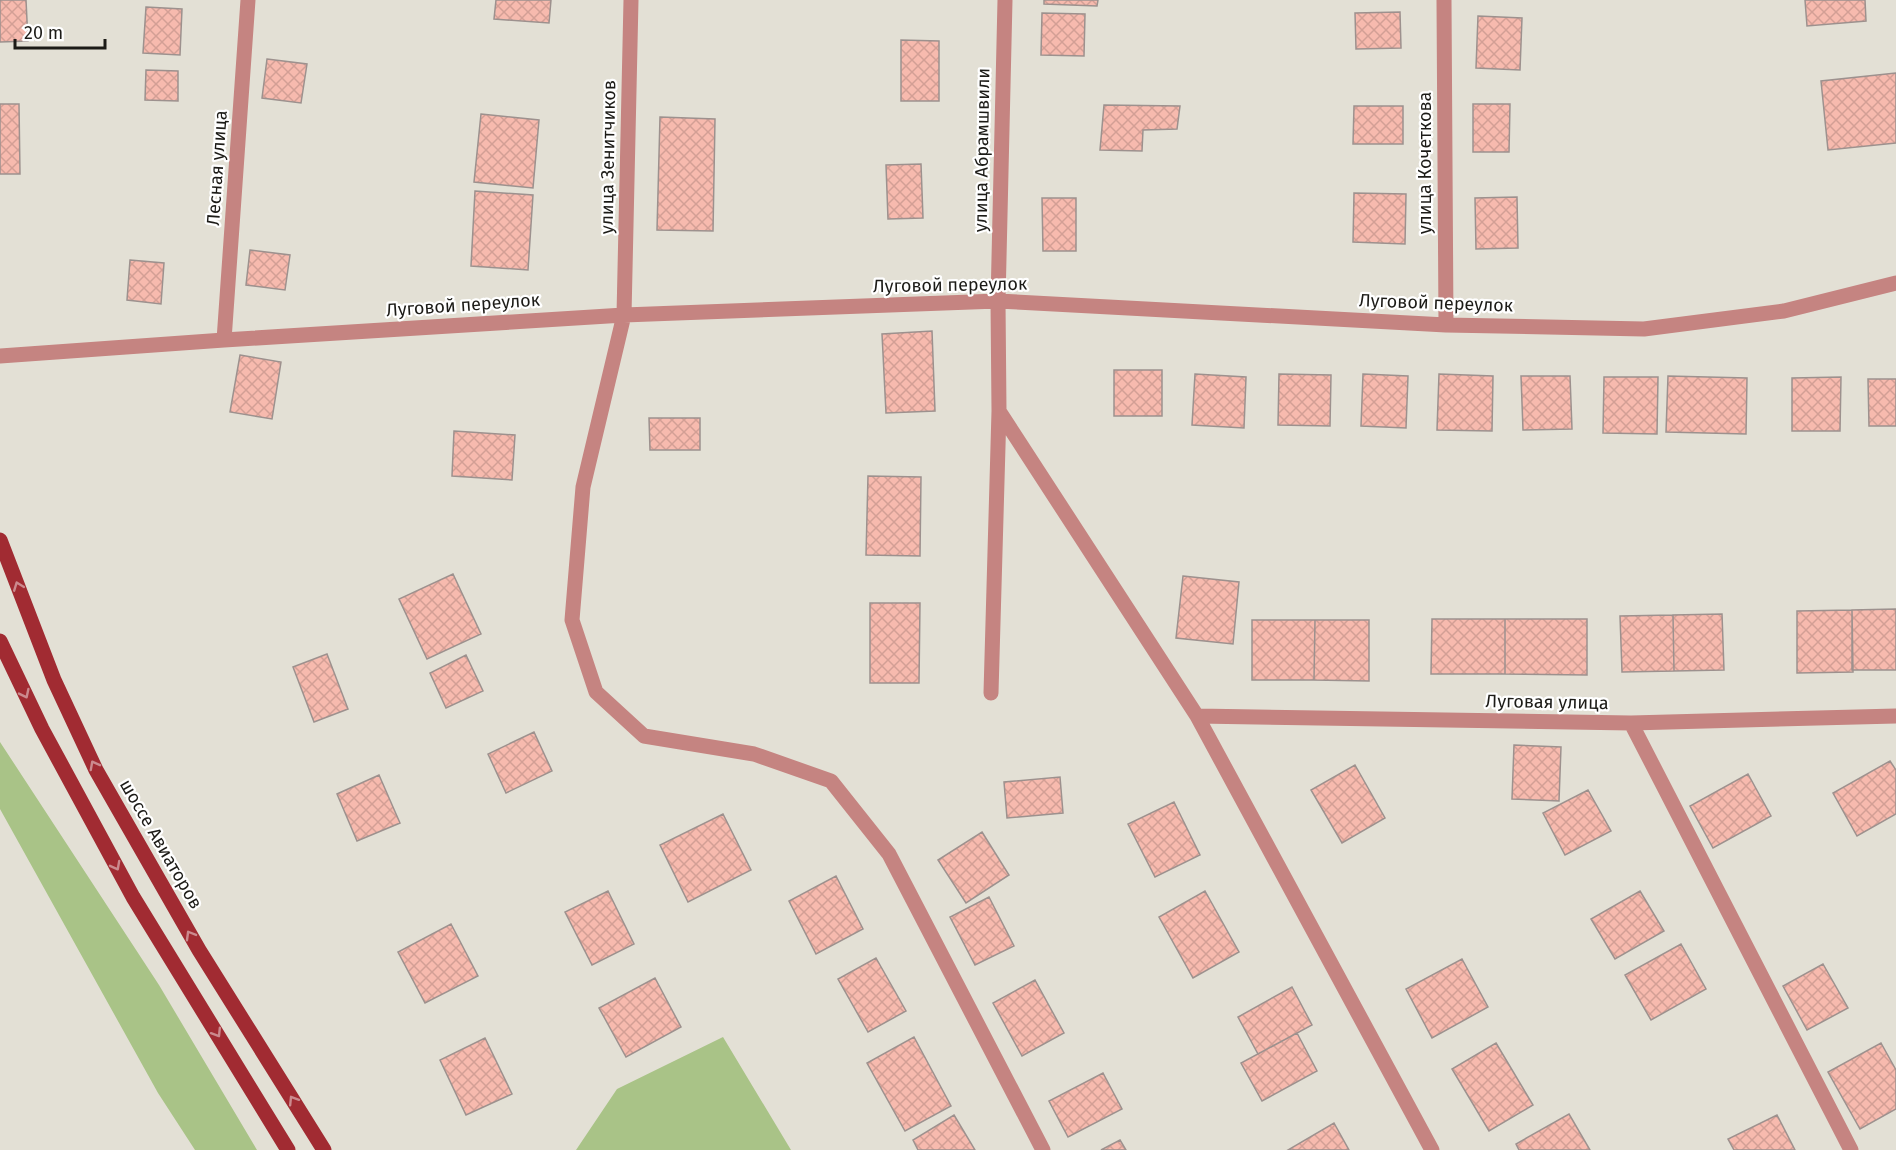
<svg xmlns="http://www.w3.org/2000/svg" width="1896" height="1150" viewBox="0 0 1896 1150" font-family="'Fira Sans',sans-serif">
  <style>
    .grass { fill: #a9c387 }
    .building { fill: url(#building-cross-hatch); stroke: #9d918e; stroke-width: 1.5 }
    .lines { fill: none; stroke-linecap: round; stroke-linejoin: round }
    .street { stroke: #c58481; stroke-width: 15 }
    .primary { stroke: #a12b32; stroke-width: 15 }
    .oneway { stroke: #cb8a8e }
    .labels { text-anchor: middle; stroke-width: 4.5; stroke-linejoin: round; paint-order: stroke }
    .street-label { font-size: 18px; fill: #1c1b17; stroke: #fff }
  </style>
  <defs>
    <pattern id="building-cross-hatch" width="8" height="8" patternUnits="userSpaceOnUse" patternTransform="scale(1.5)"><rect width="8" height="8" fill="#f7baae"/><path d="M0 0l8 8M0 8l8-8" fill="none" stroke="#d39f95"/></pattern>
  </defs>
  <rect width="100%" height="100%" fill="#e3e0d5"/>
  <path class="grass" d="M0,742l159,243 98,165h-62l-37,-57 -158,-284z
    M723,1037l68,113h-215l41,-61z"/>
  <path class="building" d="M0,0h26l2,41 -28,1z
    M496,0h55l-2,23 -55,-4z
    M1044,0h54l-1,6 -53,-2z
    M1805,0h60l1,21 -59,5z
    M146,7l36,2 -2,46 -37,-2z
    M1400,12l1,36 -45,1 -1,-36z
    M1042,13l43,1 -1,42 -43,-1z
    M1478,16l44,2 -2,52 -44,-2z
    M901,40l38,1v60h-38z
    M267,59l40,5 -6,39 -39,-5z
    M146,70l32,1v30l-33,-1z
    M1896,73v70l-68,7 -7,-69z
    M0,104h19l1,70h-20z
    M1473,104h37l-1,48h-36z
    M1104,105l76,1 -3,23 -34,1 -1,21 -42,-1z
    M1354,106h49v38h-50z
    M481,114l58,6 -6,68 -59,-6z
    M660,117l55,2 -2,112 -56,-1z
    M921,164l2,54 -35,1 -2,-54z
    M475,191l58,4 -5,75 -57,-4z
    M1354,193l52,1 -1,50 -52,-2z
    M1517,197l1,51 -42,1 -1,-51z
    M1042,198h34v53h-33z
    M250,250l40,5 -5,35 -39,-5z
    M130,260l34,3 -3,41 -34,-4z
    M932,331l3,80 -49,2 -4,-79z
    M240,355l41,7 -9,57 -42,-7z
    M1114,370h48v46h-48z
    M1195,374l51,3 -2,51 -52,-3z
    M1279,374l52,1 -1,51 -52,-1z
    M1363,374l45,2 -2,52 -45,-2z
    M1439,374l54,2 -1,55 -55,-1z
    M1521,376h49l2,53 -49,1z
    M1668,376l79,2 -1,56 -80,-2z
    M1604,377h54l-1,57 -54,-1z
    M1841,377l-1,54h-48v-53z
    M1868,379h28v47h-27z
    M649,418h51v32h-50z
    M454,431l61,4 -3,45 -60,-4z
    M868,476l53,1 -1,79 -54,-1z
    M453,574l28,60 -54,25 -28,-60z
    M1183,576l56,6 -6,62 -57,-6z
    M870,603h50l-1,80h-49z
    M1896,609v61h-44v-60z
    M1852,610l1,62 -56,1v-62z
    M1722,614l2,56 -50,1 -1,-56z
    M1673,615l1,56 -52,1 -2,-56z
    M1432,619h73v55h-74z
    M1505,619h82v56l-82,-1z
    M1252,620h63l-1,60h-62z
    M1315,620h54v61l-55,-1z
    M327,654l21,55 -34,13 -21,-55z
    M466,655l17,36 -37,17 -16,-35z
    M534,732l18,39 -46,22 -18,-39z
    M1514,745l47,2 -2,54 -47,-2z
    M1890,761l6,9v44l-39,22 -24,-43z
    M1355,765l30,53 -43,25 -31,-53z
    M1748,774l23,42 -58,32 -23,-42z
    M379,775l21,48 -43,18 -20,-47z
    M1060,777l3,36 -56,5 -3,-36z
    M1588,790l23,41 -46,24 -22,-42z
    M1174,802l26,53 -45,22 -27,-53z
    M723,814l28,56 -63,32 -28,-57z
    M982,832l27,43 -43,28 -28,-43z
    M836,876l27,53 -47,25 -27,-53z
    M608,891l26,53 -42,21 -27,-53z
    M1205,891l34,61 -46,26 -34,-61z
    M1640,891l24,40 -49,28 -24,-40z
    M989,897l25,49 -39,19 -25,-48z
    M451,924l27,52 -53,27 -27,-51z
    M1681,944l25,45 -55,31 -26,-45z
    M876,958l30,53 -38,21 -30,-53z
    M1462,959l26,48 -56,31 -26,-49z
    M1823,964l25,44 -41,22 -24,-44z
    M655,978l26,49 -55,30 -27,-49z
    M1035,980l29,53 -42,23 -29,-53z
    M1292,987l20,38 -54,29 -20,-37z
    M1297,1033l20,38 -55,30 -21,-38z
    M914,1037l37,69 -46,25 -38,-68z
    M485,1038l27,56 -46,21 -26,-55z
    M1496,1043l37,62 -44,26 -37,-62z
    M1881,1043l15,27v39l-36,20 -32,-57z
    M1103,1073l19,36 -54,28 -19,-36z
    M1569,1114l21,36h-71l-3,-6z
    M954,1115l21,35h-57l-5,-10z
    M1777,1115l18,35h-61l-6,-11z
    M1334,1123l15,27h-61z
    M1120,1140l6,10h-25z"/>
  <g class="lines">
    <path class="street" d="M631,0l-7,315 -41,172 -11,133 24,72 48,44 110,18 77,27 58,73 154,296
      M1444,0l2,325
      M224,340l24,-340
      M0,356l224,-16 400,-25 374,-14 448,24 198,4 140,-18 112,-28
      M999,411l198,305 235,434
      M991,693l8,-282 -1,-110 7,-301
      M1197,716l434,7 265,-7
      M1631,723l220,427"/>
    <path class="primary" d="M0,540l54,140 42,90 103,180 125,200
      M0,641l42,88 91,168 155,253"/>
  </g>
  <defs><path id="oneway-chevron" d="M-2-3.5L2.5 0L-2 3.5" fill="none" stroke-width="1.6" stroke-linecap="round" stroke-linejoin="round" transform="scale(1.5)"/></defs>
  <g class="oneway">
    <use href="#oneway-chevron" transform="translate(18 586) rotate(-111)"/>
    <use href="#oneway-chevron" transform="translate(25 694) rotate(64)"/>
    <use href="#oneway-chevron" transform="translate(94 765) rotate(-118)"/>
    <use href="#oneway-chevron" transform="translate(116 866) rotate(62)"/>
    <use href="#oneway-chevron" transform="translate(190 935) rotate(-120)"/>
    <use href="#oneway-chevron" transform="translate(217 1033) rotate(58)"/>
    <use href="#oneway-chevron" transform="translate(293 1100) rotate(-122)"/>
  </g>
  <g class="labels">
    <g class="street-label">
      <text transform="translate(982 150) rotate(-89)" y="6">улица Абрамшвили</text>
      <text transform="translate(608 157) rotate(-89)" y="6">улица Зенитчиков</text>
      <text transform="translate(1425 163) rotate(-90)" y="6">улица Кочеткова</text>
      <text transform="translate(217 168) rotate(-86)" y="6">Лесная улица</text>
      <text transform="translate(950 285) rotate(-1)" y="6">Луговой переулок</text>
      <text transform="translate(1436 303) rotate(2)" y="6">Луговой переулок</text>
      <text transform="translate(463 305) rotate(-4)" y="6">Луговой переулок</text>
      <text transform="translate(1547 702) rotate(1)" y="6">Луговая улица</text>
      <text transform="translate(161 844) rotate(60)" y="6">шоссе Авиаторов</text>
    </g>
  </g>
  <path d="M15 39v9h90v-9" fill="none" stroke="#1c1b17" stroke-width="3"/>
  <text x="24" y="39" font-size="18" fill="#1c1b17" stroke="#ffffff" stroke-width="4.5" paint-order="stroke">20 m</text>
</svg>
